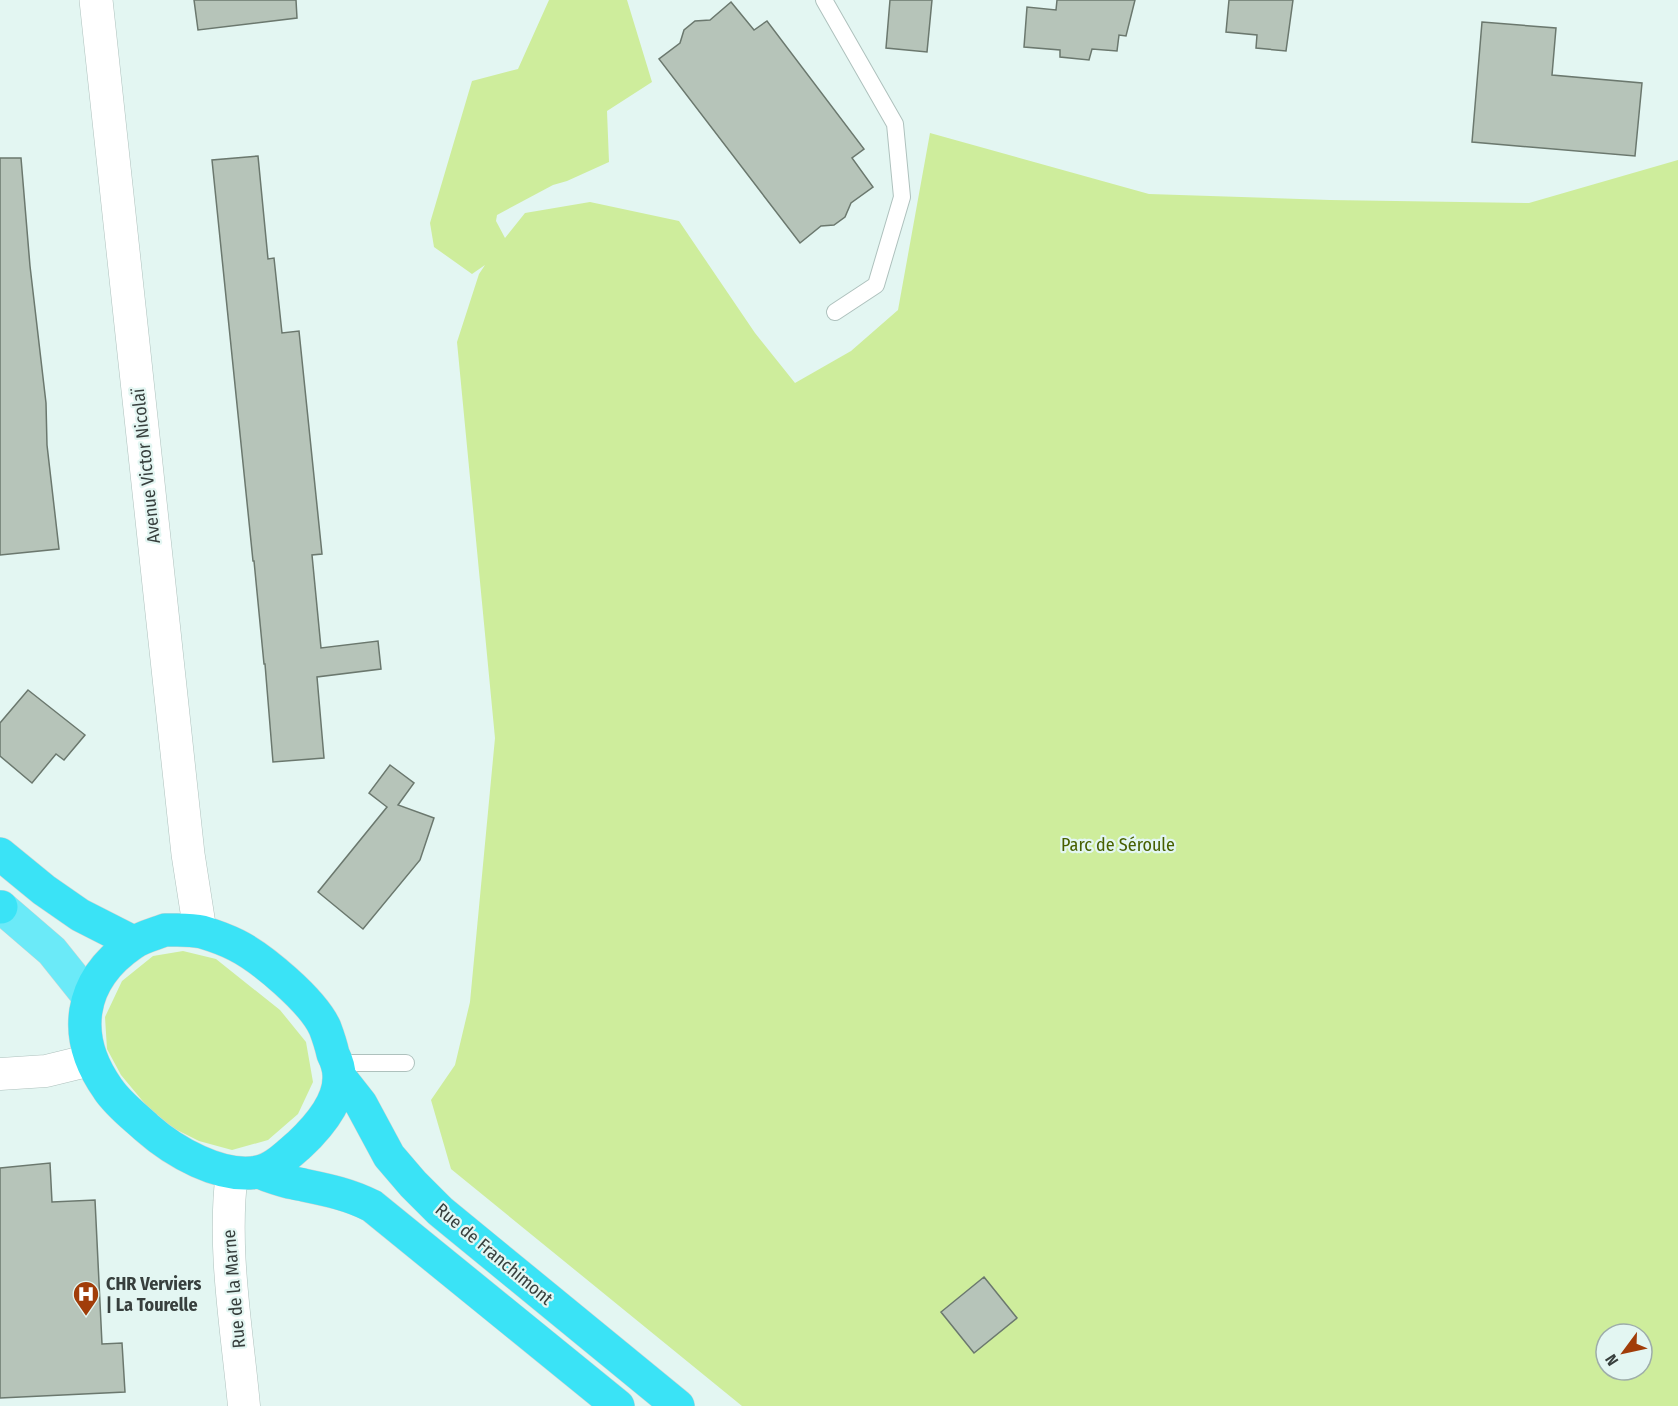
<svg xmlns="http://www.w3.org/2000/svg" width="1678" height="1406" viewBox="0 0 1678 1406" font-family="'Fira Sans Condensed',sans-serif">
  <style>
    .green { fill: #ceed9c; fill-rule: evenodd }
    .building { fill: #b6c4b9; stroke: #6b786e; stroke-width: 1.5 }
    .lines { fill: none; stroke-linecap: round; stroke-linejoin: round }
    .service-casing { stroke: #aec1bd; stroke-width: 18 }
    .minor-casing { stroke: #aec1bd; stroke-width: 33 }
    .tertiary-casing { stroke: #aec1bd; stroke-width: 34 }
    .primary-casing { stroke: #d3d5d4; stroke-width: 34 }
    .trunk-casing { stroke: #d3d5d4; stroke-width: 34 }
    .service { stroke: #fff; stroke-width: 16 }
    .minor { stroke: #fff; stroke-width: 32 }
    .tertiary { stroke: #fff; stroke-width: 33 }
    .primary { stroke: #6beaf8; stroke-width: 33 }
    .trunk { stroke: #3ae3f6; stroke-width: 33 }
    .labels { text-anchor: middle; stroke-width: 4.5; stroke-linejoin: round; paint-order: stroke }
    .street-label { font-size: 18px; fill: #373f3d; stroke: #e3f6f2 }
    .park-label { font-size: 18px; fill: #476000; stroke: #e3f6f2 }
    .poi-label { font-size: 18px; font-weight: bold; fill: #373f3d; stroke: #e3f6f2; text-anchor: start }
  </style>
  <rect width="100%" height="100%" fill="#e3f6f2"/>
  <path class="green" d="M549,0h78l25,82 -45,29 2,51 -42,19 -14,4 -56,30 -1,6 9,17 20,-25 65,-11 89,19 76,112 40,50 56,-32 47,-41 32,-177 219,61 181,6 199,3 149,-43v1246h-936l-291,-237 -20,-69 24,-35 15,-63 25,-264 -38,-396 22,-68 6,-9 -13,9 -38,-27 -4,-24 42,-142 46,-12zM1606,1334h36v36h-36z
    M183,951l33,8 64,51 26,32 7,40 -15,32 -30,26 -36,10 -33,-9 -28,-14 -25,-22 -25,-30 -14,-26 -2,-32 17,-36 31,-25z"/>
  <path class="building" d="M194,0h102l1,18 -99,12z
    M890,0h42l-5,52 -41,-4z
    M1057,0h78l-9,36 -7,-1 -2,16 -25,-2 -3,11 -29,-3v-7l-36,-3 3,-40 29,3z
    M1229,0h64l-7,51 -30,-3 1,-13 -31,-3z
    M731,2l23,28 13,-9 97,128 -12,9 21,29 -22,16 -6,14 -11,8 -13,1 -21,17 -141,-184 21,-16 4,-13 11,-9 15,-1z
    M1482,22l74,6 -4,47 90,8 -7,73 -163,-14z
    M258,156l10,103 6,-1 8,75 17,-2 23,223 -10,1 9,93 57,-7 3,28 -64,8 7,81 -51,4 -8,-98h-1l-10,-103h-1l-41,-401z
    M0,158h21l9,108 16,137 1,42 12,104 -59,6z
    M28,690l57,45 -21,25 -8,-6 -24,29 -32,-27v-33z
    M390,765l24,18 -16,22 36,13 -14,42 -57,69 -45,-37 69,-85 -18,-14z
    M50,1163l2,39 43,-2 7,144 20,-1 3,49 -125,6v-230z
    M984,1277l33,41 -43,35 -33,-41z"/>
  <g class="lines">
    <g class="service-casing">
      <path id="service" d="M824,0l71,124 7,73 -26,88 -41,27
        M337,1063h69"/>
    </g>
    <g class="minor-casing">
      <path id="minor" d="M0,1074l46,-3 45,-11
        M232,1172c-10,77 5,157 12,234"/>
    </g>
    <g class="tertiary-casing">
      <path id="tertiary" d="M96,0l92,854 12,77"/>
    </g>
    <g class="primary-casing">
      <path id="primary" d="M1,907l51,44 36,45"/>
    </g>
    <g class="trunk-casing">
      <path id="trunk" d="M0,854l44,36 36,25 53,27
        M0,907h1
        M165,930c12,0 25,-1 37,2 10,3 24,8 34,13 26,13 77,56 89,83 3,8 6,17 8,26 3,6 6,14 6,22 1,26 -22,52 -40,69 -12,10 -25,24 -41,27 -38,7 -85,-21 -111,-44 -13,-12 -29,-24 -39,-39 -37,-52 -30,-108 24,-145 9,-7 23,-10 33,-14z
        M339,1076l22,28 28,52 24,28 27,27 238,195
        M258,1172c12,4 24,9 36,11 28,6 53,10 78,23l246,200"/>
    </g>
    <use href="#service" class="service"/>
    <use href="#minor" class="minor"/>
    <use href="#tertiary" class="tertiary"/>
    <use href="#primary" class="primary"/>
    <use href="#trunk" class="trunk"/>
  </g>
  <defs>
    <g id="hospital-pin" transform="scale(1.35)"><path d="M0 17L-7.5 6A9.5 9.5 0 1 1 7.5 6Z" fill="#a13d09" stroke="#e3f6f2"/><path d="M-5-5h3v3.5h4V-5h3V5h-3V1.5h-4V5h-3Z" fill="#fff"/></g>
  </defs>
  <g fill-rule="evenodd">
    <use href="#hospital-pin" x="86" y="1294"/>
  </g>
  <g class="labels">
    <g class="street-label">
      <text transform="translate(146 466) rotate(-96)" y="6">Avenue Victor Nicolaï</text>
      <text transform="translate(494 1254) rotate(40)" y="6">Rue de Franchimont</text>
      <text transform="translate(234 1289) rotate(-95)" y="6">Rue de la Marne</text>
    </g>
    <g class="park-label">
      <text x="1118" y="851">Parc de Séroule</text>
    </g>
    <g class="poi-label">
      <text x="106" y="1290">CHR Verviers<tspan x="106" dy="21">| La Tourelle</tspan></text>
    </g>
  </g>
  <g transform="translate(1624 1352) rotate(237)"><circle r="28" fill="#e3f6f2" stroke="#9eadaa" stroke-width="1.5"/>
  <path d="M0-4.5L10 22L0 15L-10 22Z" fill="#a13d09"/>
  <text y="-9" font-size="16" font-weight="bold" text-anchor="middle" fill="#373f3d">N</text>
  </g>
</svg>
